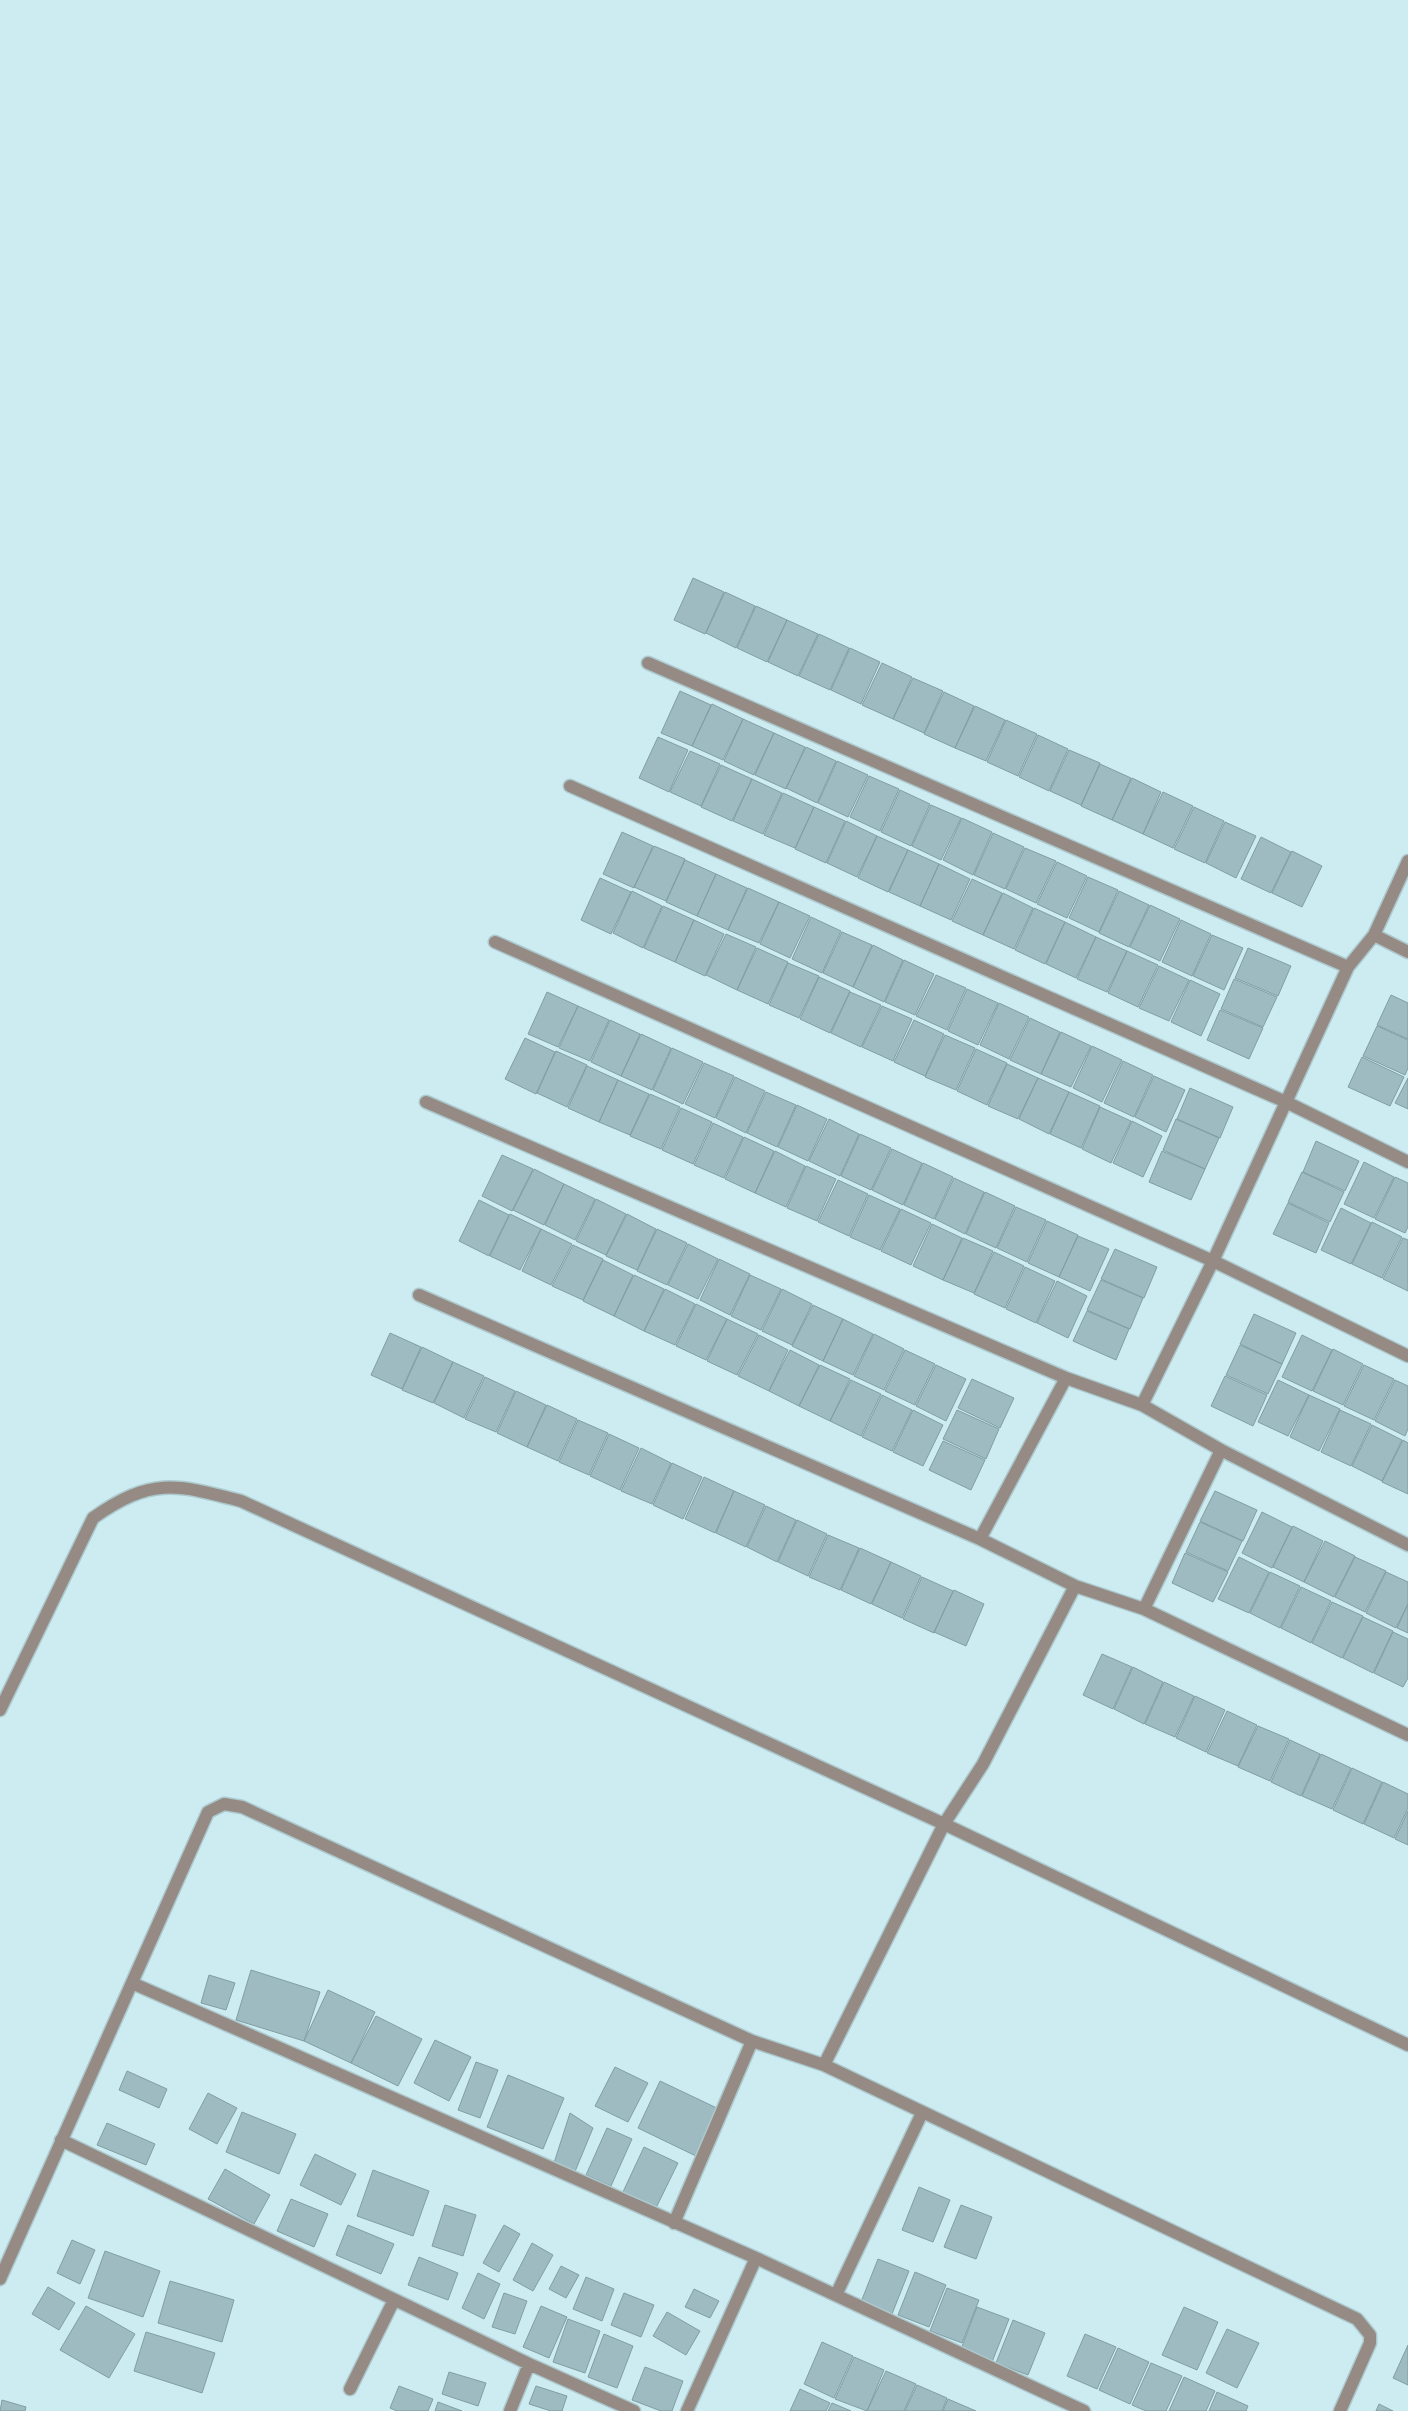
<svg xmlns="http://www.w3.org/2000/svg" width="1408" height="2411" viewBox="0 0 1408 2411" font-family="'PT Sans Narrow',sans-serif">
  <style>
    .building { fill: #9dbbc0; stroke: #809ea3 }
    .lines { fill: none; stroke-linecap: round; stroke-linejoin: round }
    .minor-casing { stroke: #acc9ce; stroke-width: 15 }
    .minor { stroke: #958b84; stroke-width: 12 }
  </style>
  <rect width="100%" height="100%" fill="#ccecf1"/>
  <path class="building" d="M693,578l31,14 -19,42 -31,-14z
    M725,592l30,14 -19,42 -30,-15z
    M756,606l31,14 -20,42 -30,-14z
    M787,620l31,14 -20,42 -30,-14z
    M819,634l30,14 -19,42 -31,-14z
    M850,648l30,14 -19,42 -30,-14z
    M882,663l30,14 -19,42 -31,-14z
    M913,678l30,13 -19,42 -31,-14z
    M680,691l31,14 -19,41 -31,-13z
    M944,692l30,14 -19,42 -31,-14z
    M712,704l31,15 -20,41 -31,-14z
    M975,706l30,14 -19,41 -31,-13z
    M743,719l31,14 -20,42 -30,-14z
    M1006,720l31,14 -19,42 -31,-14z
    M774,733l31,14 -19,42 -31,-14z
    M1038,735l30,14 -19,42 -30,-14z
    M658,737l30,13 -19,42 -30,-14z
    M806,747l30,14 -19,42 -31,-15z
    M1069,750l31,13 -19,42 -31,-14z
    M690,751l30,13 -19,42 -31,-14z
    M837,761l31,14 -20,42 -30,-14z
    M1100,764l31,14 -19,42 -31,-14z
    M721,765l31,14 -20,42 -31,-14z
    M869,776l30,13 -19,42 -30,-14z
    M1132,778l29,14 -18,42 -31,-14z
    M752,779l30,14 -19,41 -30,-13z
    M900,790l30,14 -19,42 -30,-14z
    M1163,792l30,14 -20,42 -30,-14z
    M783,793l31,14 -19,41 -31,-13z
    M931,805l30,13 -20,42 -29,-14z
    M814,807l31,14 -19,42 -31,-14z
    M1194,807l30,14 -19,42 -31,-14z
    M962,818l30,14 -19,43 -30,-15z
    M846,821l31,15 -20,41 -30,-14z
    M1225,822l31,14 -20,42 -30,-15z
    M622,832l31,14 -19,42 -31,-14z
    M993,833l31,14 -19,42 -31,-14z
    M877,836l31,14 -20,42 -30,-14z
    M1261,837l30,15 -20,41 -30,-14z
    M654,846l31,13 -19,42 -32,-14z
    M1025,848l31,13 -20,42 -30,-14z
    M908,850l31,14 -19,42 -31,-14z
    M1292,851l30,15 -20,41 -30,-14z
    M685,860l31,14 -19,42 -31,-14z
    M1057,862l30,14 -20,42 -30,-14z
    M939,864l31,15 -19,41 -31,-14z
    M716,874l31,14 -19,42 -31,-14z
    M1088,877l30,13 -19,42 -30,-14z
    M600,878l31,14 -20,42 -30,-14z
    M972,879l30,14 -19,42 -31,-14z
    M748,888l31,14 -20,41 -31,-13z
    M632,891l30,15 -19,42 -30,-15z
    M1119,891l30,14 -20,42 -30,-14z
    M1003,893l30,15 -19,41 -31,-14z
    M779,902l31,14 -20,42 -30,-14z
    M1150,905l30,14 -20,42 -30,-14z
    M663,906l31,14 -19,42 -31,-14z
    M1034,908l31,14 -20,42 -30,-14z
    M811,917l30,14 -19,42 -30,-14z
    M694,920l30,14 -19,42 -30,-14z
    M1181,920l30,14 -19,42 -30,-14z
    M1065,922l31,15 -20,41 -30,-14z
    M842,932l30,13 -19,42 -30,-14z
    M726,934l30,13 -19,43 -31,-15z
    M1212,935l31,13 -19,42 -31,-14z
    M1096,937l31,14 -20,41 -30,-13z
    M873,945l30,15 -19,42 -31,-15z
    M757,948l31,14 -20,42 -31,-14z
    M1248,948l43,18 -13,30 -43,-18z
    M1127,951l31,14 -20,42 -30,-14z
    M904,960l30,14 -19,41 -30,-13z
    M788,963l31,13 -20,42 -30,-13z
    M1159,966l30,14 -20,41 -30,-13z
    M936,975l30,13 -19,42 -31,-14z
    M819,977l31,14 -20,42 -30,-14z
    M1234,979l43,18 -14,30 -42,-18z
    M1190,980l30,14 -19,42 -30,-14z
    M967,989l31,14 -20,42 -30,-14z
    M547,992l31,14 -20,41 -30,-13z
    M850,992l31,13 -20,42 -30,-14z
    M1391,995l17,8v36l-31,-14z
    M999,1003l30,14 -20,42 -29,-14z
    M578,1006l31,14 -19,41 -31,-13z
    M882,1006l30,13 -19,42 -31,-14z
    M1220,1010l43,18 -14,31 -42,-19z
    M1030,1018l30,14 -19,42 -31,-14z
    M610,1020l30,14 -19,42 -30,-14z
    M914,1020l30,14 -19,42 -31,-14z
    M1377,1026l31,14v28l-3,7 -42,-19z
    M1061,1032l30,14 -20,41 -30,-13z
    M641,1034l30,14 -19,42 -31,-14z
    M945,1035l30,13 -19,42 -31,-13z
    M525,1038l30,14 -19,42 -31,-15z
    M1092,1046l30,14 -20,42 -29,-14z
    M672,1048l31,14 -20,42 -30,-14z
    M976,1049l31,14 -20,42 -30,-14z
    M556,1051l31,14 -20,42 -30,-14z
    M1362,1057l42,20 -14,29 -42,-19z
    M1123,1061l30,14 -19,42 -30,-14z
    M704,1063l30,13 -19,42 -30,-14z
    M1007,1064l31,14 -20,41 -30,-13z
    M587,1066l31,14 -19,42 -31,-14z
    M1154,1076l31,14 -19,42 -31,-15z
    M735,1077l30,14 -19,42 -30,-15z
    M1038,1078l31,14 -20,42 -30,-15z
    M1408,1078v31l-13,-6z
    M618,1080l31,14 -19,41 -31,-13z
    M1190,1088l43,19 -13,31 -43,-19z
    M766,1092l30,13 -19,42 -30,-14z
    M1069,1092l31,14 -19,42 -31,-14z
    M650,1094l30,13 -19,42 -31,-13z
    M797,1105l30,14 -19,42 -30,-14z
    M1100,1107l31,14 -20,42 -29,-14z
    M681,1108l31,14 -19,42 -31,-14z
    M829,1119l30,15 -19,42 -31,-15z
    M1176,1119l43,19 -14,31 -42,-19z
    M1132,1121l30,15 -19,41 -30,-14z
    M713,1123l30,14 -19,41 -30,-13z
    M860,1134l31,14 -20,42 -30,-14z
    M744,1137l30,14 -19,42 -30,-14z
    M1316,1141l43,20 -14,30 -42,-19z
    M892,1149l30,14 -19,42 -31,-15z
    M775,1151l30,15 -19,41 -31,-14z
    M1162,1151l43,18 -14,31 -42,-18z
    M502,1155l31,14 -21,42 -30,-15z
    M1364,1162l30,15 -20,41 -30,-14z
    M923,1163l30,14 -19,42 -30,-14z
    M806,1166l30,13 -19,42 -30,-13z
    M534,1169l30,15 -20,41 -31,-15z
    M1302,1172l42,20 -14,30 -42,-20z
    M1395,1177l13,6v44l-3,6 -30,-14z
    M954,1178l30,14 -19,42 -30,-15z
    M838,1180l30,14 -19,42 -31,-14z
    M564,1184l31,15 -20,41 -30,-15z
    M985,1192l30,14 -19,42 -30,-14z
    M869,1195l31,14 -20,41 -30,-13z
    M596,1199l30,15 -20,41 -30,-14z
    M479,1200l30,15 -20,41 -30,-15z
    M1288,1203l41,20 -13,30 -43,-19z
    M1016,1207l30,13 -19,42 -30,-14z
    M1341,1208l30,15 -20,41 -30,-14z
    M901,1209l30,14 -20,42 -30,-14z
    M510,1214l31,15 -21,41 -30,-14z
    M627,1214l29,15 -19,41 -31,-14z
    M1047,1221l31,14 -19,42 -31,-14z
    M1372,1222l30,15 -20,41 -30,-14z
    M932,1224l30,14 -19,42 -30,-14z
    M541,1229l31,15 -21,41 -29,-14z
    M657,1229l30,14 -20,42 -30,-14z
    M1078,1236l31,13 -19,42 -31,-14z
    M963,1238l30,13 -19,42 -31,-13z
    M1403,1238l5,2v51l-25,-12z
    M688,1244l30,15 -20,40 -30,-14z
    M573,1245l30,14 -20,41 -31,-14z
    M1115,1249l42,18 -13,31 -43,-19z
    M994,1252l30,14 -19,42 -31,-14z
    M719,1259l31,15 -20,41 -30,-15z
    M603,1260l30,15 -19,41 -31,-15z
    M1025,1267l30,14 -19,42 -30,-14z
    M634,1275l30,14 -20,42 -30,-15z
    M750,1275l31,14 -20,41 -30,-14z
    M1101,1280l42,18 -13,31 -43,-19z
    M1057,1281l30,15 -19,42 -31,-15z
    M665,1289l30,15 -20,41 -31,-14z
    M782,1289l30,15 -20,41 -30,-14z
    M696,1304l31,15 -21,41 -30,-14z
    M813,1305l30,14 -20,42 -31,-15z
    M1087,1311l42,18 -13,31 -43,-19z
    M1254,1314l42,19 -14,31 -42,-20z
    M727,1319l31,15 -21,41 -30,-14z
    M843,1319l30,15 -20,41 -30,-14z
    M390,1333l31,14 -19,42 -31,-14z
    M874,1334l30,15 -20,41 -30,-14z
    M759,1335l29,15 -19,41 -31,-15z
    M1302,1335l30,15 -20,41 -30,-14z
    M1240,1345l42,19 -14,30 -42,-19z
    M422,1347l31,15 -20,41 -31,-13z
    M1333,1349l30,15 -20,41 -30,-14z
    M790,1350l29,15 -20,41 -30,-15z
    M905,1350l30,14 -20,41 -30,-14z
    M453,1362l31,14 -20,42 -30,-15z
    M820,1365l30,14 -20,42 -31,-15z
    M936,1365l30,14 -20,42 -30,-15z
    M1364,1365l30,14 -20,41 -30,-14z
    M1225,1376l42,19 -14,31 -42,-20z
    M485,1377l30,14 -19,41 -31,-13z
    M972,1379l42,19 -14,30 -42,-20z
    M851,1380l30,14 -20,42 -31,-15z
    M1278,1380l31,15 -21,41 -30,-14z
    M1395,1380l13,6v43l-3,7 -30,-15z
    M516,1391l30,14 -19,42 -30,-14z
    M882,1395l30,15 -20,41 -30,-14z
    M1309,1395l31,14 -21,42 -29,-14z
    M547,1405l30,14 -19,42 -31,-14z
    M913,1410l30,15 -20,41 -30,-14z
    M957,1410l42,19 -13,30 -43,-20z
    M1340,1410l31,14 -20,42 -30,-14z
    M578,1420l30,13 -19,42 -30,-13z
    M1372,1425l30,15 -20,41 -30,-15z
    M609,1434l30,14 -19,42 -30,-14z
    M1403,1440l5,3v51l-26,-12z
    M943,1441l42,19 -14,30 -42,-20z
    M641,1448l30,15 -19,41 -31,-13z
    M672,1463l30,14 -19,42 -30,-14z
    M704,1477l30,14 -19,42 -30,-14z
    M734,1491l31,14 -19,42 -30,-14z
    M1215,1491l42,19 -14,31 -43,-20z
    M766,1506l30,14 -19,42 -30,-15z
    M1262,1512l30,15 -20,41 -30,-15z
    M797,1520l30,14 -19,42 -30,-14z
    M1200,1522l42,19 -14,30 -42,-19z
    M1293,1526l30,15 -19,41 -31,-15z
    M828,1535l31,13 -19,42 -31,-13z
    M1325,1541l30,15 -21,41 -30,-15z
    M860,1548l31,14 -20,42 -30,-14z
    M1185,1553l43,19 -15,30 -41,-19z
    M1239,1557l30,15 -20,41 -31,-14z
    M1355,1557l31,14 -21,41 -30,-15z
    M891,1562l30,14 -19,42 -30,-14z
    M1270,1572l30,14 -20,42 -30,-15z
    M1386,1572l22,10v22l-12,24 -30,-15z
    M922,1577l31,14 -19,42 -31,-14z
    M1301,1587l30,14 -20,42 -30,-15z
    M954,1590l30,14 -18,42 -32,-14z
    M1332,1602l31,14 -21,42 -30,-15z
    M1408,1604v29l-11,-5z
    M1363,1617l30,14 -20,42 -30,-15z
    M1393,1632l15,7v39l-5,9 -29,-14z
    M1102,1654l30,13 -19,42 -30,-14z
    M1133,1667l30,15 -19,42 -30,-15z
    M1164,1682l30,14 -19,41 -30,-13z
    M1195,1696l30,14 -19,42 -30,-14z
    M1227,1711l30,14 -19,41 -31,-13z
    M1258,1726l31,13 -19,42 -32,-14z
    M1290,1740l30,14 -19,42 -30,-14z
    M1321,1754l30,14 -19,41 -30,-13z
    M1352,1768l30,14 -19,42 -30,-14z
    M1383,1782l25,12v14l-14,30 -30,-14z
    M1408,1811v34l-13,-6z
    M251,1970l69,22 -16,49 -68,-21z
    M209,1975l26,8 -9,27 -25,-7z
    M328,1990l47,22 -24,51 -47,-22z
    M376,2016l46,23 -24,47 -47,-23z
    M435,2040l36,17 -22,44 -35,-18z
    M476,2062l22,8 -18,48 -22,-8z
    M615,2067l33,16 -20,39 -33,-16z
    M127,2071l40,18 -8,19 -40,-18z
    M508,2075l56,23 -21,51 -56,-22z
    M660,2081l61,29 -23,47 -60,-29z
    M208,2093l29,15 -20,36 -28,-15z
    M242,2112l54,22 -17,40 -53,-22z
    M570,2113l23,15 -19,46 -20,-11z
    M107,2123l48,21 -9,21 -49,-20z
    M607,2128l25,11 -21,47 -25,-11z
    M644,2147l34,16 -23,47 -33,-16z
    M315,2154l41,20 -15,31 -41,-20z
    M225,2169l45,26 -16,29 -46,-25z
    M373,2170l56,21 -16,45 -56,-20z
    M919,2187l31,13 -17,42 -31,-12z
    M291,2199l37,15 -14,33 -37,-16z
    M445,2205l31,10 -13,41 -31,-10z
    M961,2205l31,12 -16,42 -32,-12z
    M348,2225l46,19 -13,30 -45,-19z
    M504,2225l16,9 -21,38 -16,-9z
    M72,2240l23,10 -15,34 -23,-11z
    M532,2243l21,12 -20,36 -20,-11z
    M105,2251l55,20 -17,46 -55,-19z
    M419,2257l39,16 -10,27 -40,-15z
    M878,2259l31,12 -17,43 -31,-12z
    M561,2266l18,9 -13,23 -17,-9z
    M915,2272l31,13 -17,42 -31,-12z
    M478,2273l22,11 -16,35 -22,-11z
    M586,2277l28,12 -12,32 -29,-12z
    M170,2281l64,19 -12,42 -64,-19z
    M48,2287l27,16 -16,27 -27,-16z
    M947,2288l32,12 -17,43 -32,-12z
    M694,2289l25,12 -9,17 -25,-11z
    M504,2293l23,8 -12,33 -23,-7z
    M624,2293l30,12 -13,32 -30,-12z
    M86,2306l49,28 -26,44 -49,-28z
    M541,2306l26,11 -18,41 -26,-11z
    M977,2307l32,12 -17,43 -31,-13z
    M1184,2307l34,15 -21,48 -35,-15z
    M667,2312l33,19 -14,24 -33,-19z
    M568,2319l32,12 -15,42 -32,-11z
    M1013,2320l32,13 -17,42 -32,-12z
    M1227,2329l32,14 -22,45 -31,-15z
    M146,2332l69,21 -13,40 -68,-22z
    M604,2334l29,12 -16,42 -29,-11z
    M1085,2334l31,13 -19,42 -30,-13z
    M822,2342l31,14 -19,42 -30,-14z
    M1408,2345v40l-15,-7z
    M1118,2348l31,14 -19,42 -31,-14z
    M854,2357l30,13 -17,41 -32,-12z
    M1151,2363l31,13 -16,35h-20l-14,-6z
    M645,2367l38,14 -11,30h-11l-29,-11z
    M886,2371l30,13 -12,27h-37z
    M449,2372l37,11 -8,23 -36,-12z
    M1184,2377l31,14 -9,20h-37z
    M917,2385l30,13 -5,13h-37z
    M399,2386l34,13 -5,12h-31l-7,-3z
    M536,2386l31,10 -5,15h-11l-22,-7z
    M800,2389l30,14 -4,8h-36z
    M1217,2392l31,14 -2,5h-37z
    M948,2399l28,12h-33z
    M2,2400l24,7 -1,4h-25z
    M438,2402l24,9h-27z
    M832,2403l19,8h-23z
    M1379,2404l14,7h-17z"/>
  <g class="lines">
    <g class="minor-casing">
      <path id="minor" d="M648,663l700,304
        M570,786l716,316 122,60
        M1374,935l34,17
        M495,942l718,319 195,95
        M426,1102l640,276 76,27 79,45 187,95
        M419,1295l561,244 95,47 69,23 264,126
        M1142,1405l71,-144 135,-294 26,-32 34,-74
        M980,1539l86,-161
        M1144,1609l77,-159
        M0,1710l93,-192c58,-41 83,-34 148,-17l703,323 464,221
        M132,1983l624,275 328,153
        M824,2065l120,-241 39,-60 92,-178
        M61,2140l468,224 105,47
        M674,2223l78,-182
        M0,2279l208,-467 16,-8 18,3 510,234 72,24 533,254 13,16v8l-30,68
        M836,2295l86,-182
        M350,2389l44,-89
        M510,2411l19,-47
        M687,2411l69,-153"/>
    </g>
    <use href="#minor" class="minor"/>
  </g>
</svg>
